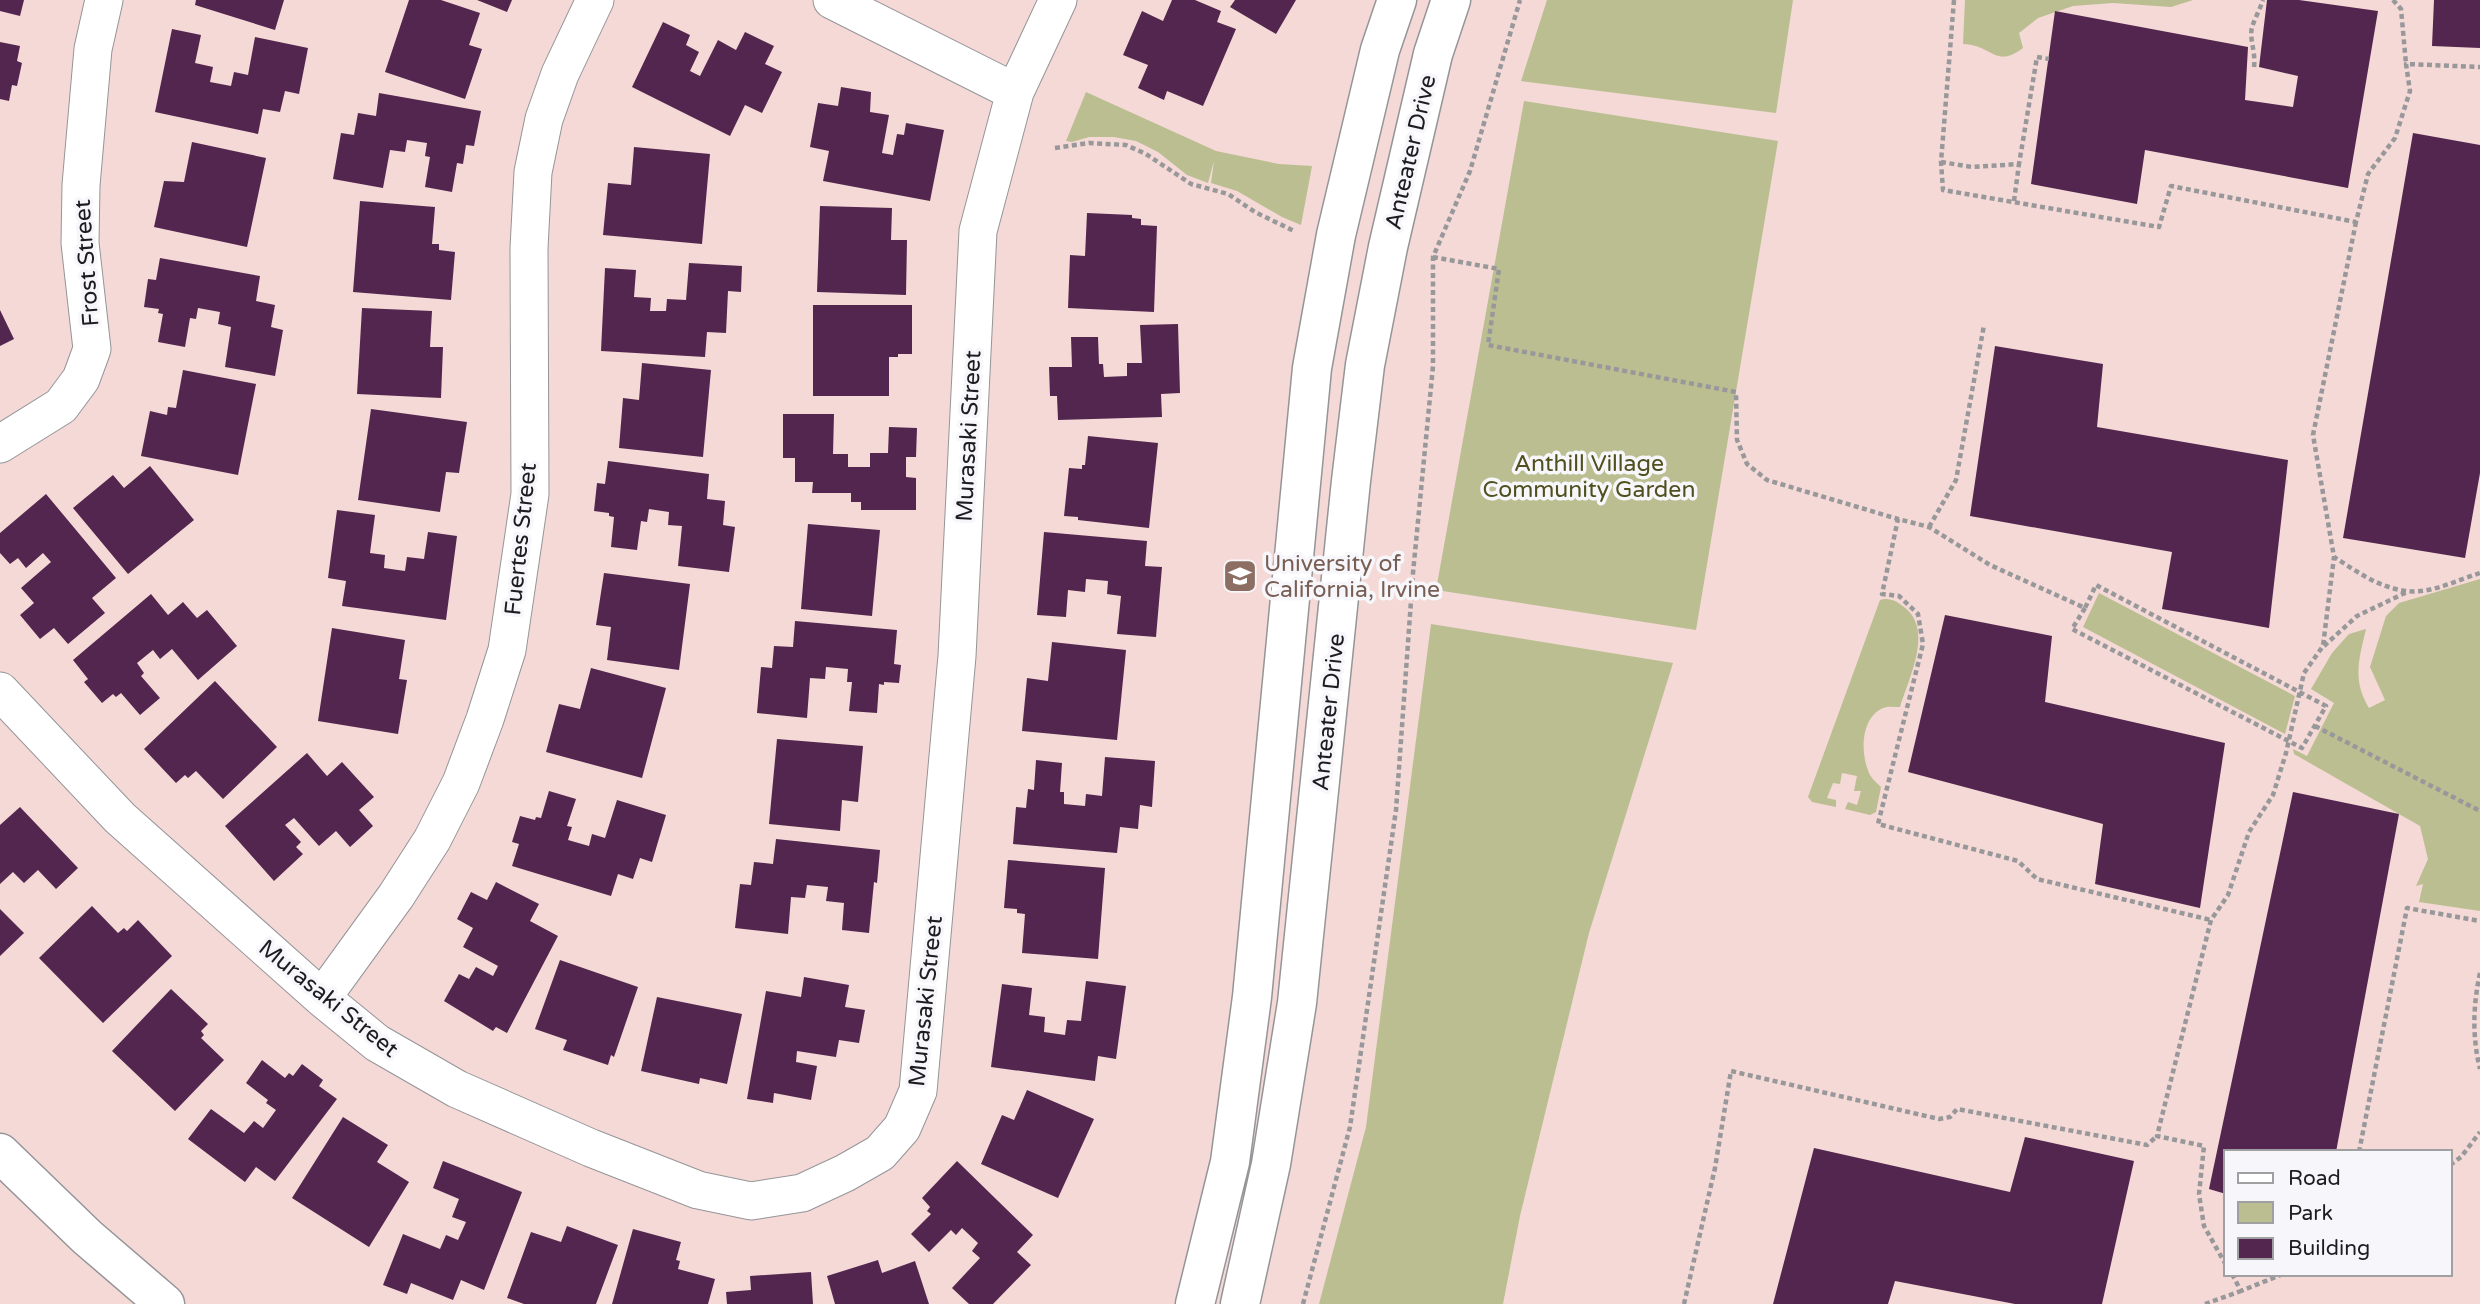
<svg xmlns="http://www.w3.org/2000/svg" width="2480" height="1304" viewBox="0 0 2480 1304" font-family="'Varela Round',sans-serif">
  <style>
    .education { fill: #f4d9d6; fill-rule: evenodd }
    .green { fill: #bbbe91 }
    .building { fill: #53264f }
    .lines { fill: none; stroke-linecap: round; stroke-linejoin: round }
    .street-casing { stroke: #959599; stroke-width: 39 }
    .secondary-casing { stroke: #959599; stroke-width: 41 }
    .path { stroke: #98989b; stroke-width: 4.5; stroke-dasharray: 5 3.5; stroke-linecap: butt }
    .street { stroke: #fff; stroke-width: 37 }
    .secondary { stroke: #fff; stroke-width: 38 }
    .labels { text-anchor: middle; stroke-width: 7; stroke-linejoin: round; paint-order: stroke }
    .street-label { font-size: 23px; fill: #1d1d1f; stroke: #f7f7fb }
    .park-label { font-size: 23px; fill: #4f501d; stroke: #f7f7fb }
    .education-label { font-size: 23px; fill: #785e54; stroke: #f7f7fb; text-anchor: start }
  </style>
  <rect width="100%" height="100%" fill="#eaeaee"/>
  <path class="education" d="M0,0h2480v1304h-2480zM2226,1152h224v122h-224z"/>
  <path class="green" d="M1547,0h246l-17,113 -255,-32z
    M1965,0h228l-22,7 -58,-4 -40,3 -35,12 -19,15 4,15c-28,21 -30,-3 -60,-4z
    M1086,92l130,59 63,13 33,2 -11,59 -19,-8 -45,-26 -26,-8 3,-22 -6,22 -21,-8 -29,-23 -22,-11 -22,-4h-25l-17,5 -6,-1z
    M1524,101l254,40 -82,489 -260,-40z
    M2480,579v332l-61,-9 4,-18 -7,2 12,-27 -8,-33 -126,-72 -1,-5 14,7 27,-53 -23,-14 21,-36 17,-19 17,-5c-7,30 -14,51 3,79l16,-8 -15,-33 16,-51 13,-13z
    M2099,593l196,103 -10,38 -202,-107z
    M1884,599c9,0 12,2 20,8 30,22 5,71 -4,100 -5,0 -12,-1 -17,1 -23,10 -23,47 -13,67 2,4 7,8 11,12l-5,25 -6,3 -25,-6 3,-7 9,3 4,-14h-7l3,-15 -15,-3 -2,11 -7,-1 -6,15 9,2v7l-24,-5 -4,-5 72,-197z
    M1431,624l242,39 -84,270 -69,283 -17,88h-184l47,-177z"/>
  <path class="building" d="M0,0h24l-4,16 -20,-5z
    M196,0h88l-9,30 -80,-25z
    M409,0h32l39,13 -11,32 13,4 -17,50 -80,-27z
    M477,0h35l-5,12z
    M1172,0h23l26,11 -4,11 19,7 -33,77 -36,-15 -3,9 -26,-12 10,-23 -25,-10 19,-44 21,10z
    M1235,0h61l-20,34 -46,-27z
    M2267,0h32l79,11 -30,177 -203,-38 -8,54 -106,-20 24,-173 193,36 -3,53 48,7 5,-31 -39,-9z
    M2434,0h46v48l-48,-2z
    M663,22l27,13 -4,10 13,7 -9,19 10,5 18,-36 18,10 9,-18 29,14 -9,18 17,8 -20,41 -17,-8 -15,31 -98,-49z
    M172,29l29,6 -6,28 18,4 -3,15 21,4 3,-14 14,3 7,-38 53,11 -9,46 -14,-3 -5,21 -17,-3 -5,25 -103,-22z
    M0,42l20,4 -3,15 5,2 -5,23 -5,-1 -3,16 -9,-2z
    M841,87l30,5 -1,20 19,3 -7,38 11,2 4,-21 7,1 2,-12 38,7 -14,71 -107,-20 6,-30 -19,-4 8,-44 20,3z
    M379,93l102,18 -7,35 -8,-1 -3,19 -6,-1 -5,29 -27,-5 5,-30 -5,-1 2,-13 -20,-3 -2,12 -15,-2 -7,38 -50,-9 8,-46 13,2 4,-22 18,3z
    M2413,133l67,12v328l-15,85 -122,-20z
    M192,142l74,16 -19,89 -93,-20 10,-46 20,1z
    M634,147l76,7 -8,90 -99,-9 5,-52 23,2z
    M360,201l75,6 -3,37h7v6l16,2 -4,48 -98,-8z
    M820,206l72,2 -1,32h16l-1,55 -89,-3z
    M1087,213l45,2v3l9,1v6l16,1 -3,86 -86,-4 2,-53 15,1z
    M160,258l100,18 -4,25 19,4 -4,22 12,3 -8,46 -50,-9 6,-40 -13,-3 2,-12 -22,-4 -2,11 -6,-1 -5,29 -27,-5 5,-28 -5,-1 1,-4 -15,-2 4,-28 8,1z
    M689,263l53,3 -1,26 -13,-1 -2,42 -19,-1 -2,25 -104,-6 4,-83 31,2 -2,27 17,1 -1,13h16l1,-12 19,1z
    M813,305h99v49h-14v3h-9v39h-76z
    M362,308l70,3 -2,36h13l-2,51 -84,-4z
    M0,310l14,29 -14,7z
    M1178,324l2,69 -19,1 1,23 -104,3 -1,-24h-7l-1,-29h23l-1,-30h27l1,27h4l1,13 23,-1v-13h15l-2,-38z
    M1995,346l108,18 -6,63 191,33 -19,168 -107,-19 10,-57 -202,-36z
    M642,363l69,7 -8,87 -84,-9 4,-50 16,2z
    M183,370l73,14 -18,91 -97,-19 9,-45 17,4 1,-8 8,1z
    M371,409l96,13 -8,51 -13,-1 -6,40 -82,-12z
    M783,414h51l-1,40h15v13h22v-14h18l1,-26 28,1 -1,29h-10v20l10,1v32h-55v-8h-10v-9h-39l1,-11h-18v-24h-12z
    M1088,436l70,7 -9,85 -71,-8v-3l-14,-1 5,-48 13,1v-4h3z
    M608,461l101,13 -2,25 18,2 -2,24 12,2 -6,45 -51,-6 4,-40 -14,-1 1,-13 -20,-3 -2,13 -6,-1 -4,29 -26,-3 3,-30 -5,-1v-3l-15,-2 3,-28 8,1z
    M150,466l44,54 -66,54 -55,-66 40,-33 11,13z
    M46,494l70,84 -24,20 13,15 -37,31 -14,-16 -14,11 -20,-24 14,-12 -13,-15 30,-26 -8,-9 -17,15 -8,-10 -8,6 -10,-11v-20z
    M337,510l38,5 -5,38 15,2 -1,13 21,3 2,-14 17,2 4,-27 29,4 -11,84 -104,-14 4,-25 -18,-3z
    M808,524l72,6 -8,86 -71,-7z
    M1044,532l103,9 -2,25 17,1 -6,70 -39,-3 4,-38 -14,-2 1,-13 -22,-2 -1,13 -17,-2 -2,27 -29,-2z
    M604,573l86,11 -11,86 -72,-10 4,-33 -15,-2z
    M151,594l17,21 15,-13 14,16 10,-8 30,36 -39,34 -26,-31 -12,10 -7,-9 -16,13 7,10 -3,3 19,22 -20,17 -19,-22 -5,4 -3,-3 -11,9 -18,-21 4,-3 -15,-19z
    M1945,615l107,21 -7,66 180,41 -25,165 -105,-24 8,-60 -195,-52z
    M795,621l102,9 -3,34 7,1 -2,18 -15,-1v3l-5,-1 -2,29 -28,-2 3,-29h-5l1,-13 -22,-2 -1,12 -15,-1 -3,40 -50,-5 4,-46 11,1 2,-22 19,1z
    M332,628l73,12 -6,39 8,1 -9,54 -80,-13z
    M1052,642l74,8 -9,90 -95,-9 5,-53 21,3z
    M591,668l75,20 -24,90 -96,-26 13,-48 21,5z
    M215,681l62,66 -54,52 -27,-28 -8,7 -3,-3 -9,8 -32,-34z
    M777,739l86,7 -5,56 -16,-2 -2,31 -71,-7z
    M307,753l20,23 15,-14 32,35 -15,13 14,16 -23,21 -14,-16 -17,15 -25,-28 -9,7 16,17 -5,5 7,7 -29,27 -49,-55z
    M1105,757l50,4 -3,46 -12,-2 -2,24 -18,-2 -3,26 -104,-9 3,-37 10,1 2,-19 6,1 2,-30 26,3 -2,29h4v12l21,2 1,-12 16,2z
    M549,791l27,8 -9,27 5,1 -4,13 21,6 3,-12 13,4 12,-38 49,15 -14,47 -12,-4 -7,21 -15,-5 -7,22 -99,-30 7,-22 -7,-2 8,-26 15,4 1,-3 5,1z
    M2293,792l106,22 -63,338h-110v42l-17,-5z
    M20,807l58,61 -22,21 -18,-19 -14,13 -11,-11 -13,12v-59z
    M776,839l104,11 -3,33 -3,-1 -5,51 -27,-3 2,-27 -18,-2 2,-14 -21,-2 -2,13 -14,-1 -3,37 -53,-6 5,-44 11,1 3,-23 19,2z
    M1008,860l97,8 -7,91 -76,-6 3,-39 -8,-1v-4l-13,-1z
    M496,882l43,22 -9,17 28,15 -51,97 -11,-6 -3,4 -49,-30 15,-27 10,5 7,-12 17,9 5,-10 -35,-19 10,-19 -16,-9 14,-27 16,8z
    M92,906l26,27 6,-5 3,3 11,-11 34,36 -69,67 -64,-65z
    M0,909l24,24 -24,23z
    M560,960l78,27 -24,70 -3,-2 -3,10 -45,-15 4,-10 -32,-11z
    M804,977l45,8 -4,22 20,3 -6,33 -20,-3 -3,17 -39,-6 -1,11 21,4 -6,34 -37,-7 -1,10 -26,-4 19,-108 35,6z
    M1086,981l40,5 -10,73 -18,-3 -3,25 -104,-14 11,-83 30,4 -3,27 16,2 -1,15 21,3 2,-15 14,1z
    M171,989l37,35 -7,7 3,4 -3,3 23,22 -49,51 -63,-60z
    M657,997l85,17 -15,70 -27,-6 -1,6 -58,-13z
    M262,1060l23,18 4,-5 4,3 9,-12 21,16 -4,6 18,13 -62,82 -19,-14 -11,15 -57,-43 23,-30 33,24 10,-12 9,7 13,-18 -10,-7 2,-3 -22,-17z
    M1027,1090l67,29 -36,79 -77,-34 21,-49 12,5z
    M343,1117l45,28 -11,17 32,20 -40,65 -77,-49z
    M2025,1137l109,24 -32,143h-87l-120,-23 -7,23h-115l41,-156 196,44z
    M443,1161l79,31 -38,98 -23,-10 -8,20 -42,-17 -4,11 -24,-9 20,-51 37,15 6,-14 12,5 8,-18 -14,-5 7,-18 -26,-11z
    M957,1161l76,74 -16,17 14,13 -38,39h-24l-17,-16 28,-30 -8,-7 6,-8 -16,-15 -6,7 -5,-5 -22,22 -18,-18 20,-20 -4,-3 3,-4 -8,-9z
    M567,1226l51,19 -22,59h-72l-17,-6 24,-66 30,10z
    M633,1229l48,13 -5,18 4,1 -2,8 37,10 -7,25h-96z
    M878,1260l4,13 33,-12 14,43h-94l-8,-28z
    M811,1272l2,32h-86l-1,-12 25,-2 -1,-14z"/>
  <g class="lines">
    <g class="street-casing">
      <path id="street" d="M832,0l183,92
        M0,444l61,-38 20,-27 11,-30 -12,-106 1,-58 12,-136 11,-49
        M0,691l120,127 202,180 55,45 80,46 134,59 107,42 53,11 51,-8 43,-20 35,-20 22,-25 16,-37 39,-435 21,-425 37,-139 43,-92
        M322,998l74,-102 36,-56 29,-57 24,-64 22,-69 23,-156 -1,-246 4,-76 11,-53 16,-45 35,-74"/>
    </g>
    <g class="secondary-casing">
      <path id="secondary" d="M0,1153l87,84 78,67
        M1195,1304l35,-142 22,-165 60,-629 24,-133 44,-185 17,-50
        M1240,1304l31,-140 26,-161 54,-522 14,-116 23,-118 45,-193 18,-54"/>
    </g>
    <path class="path" d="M1954,0l-13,162 2,28 216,37 12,-41 185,36 12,-48 27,-36 15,-47 -4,-27 74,3
      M2393,0l8,9 5,55
      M2254,67c2,-15 -5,-28 -2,-40 3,-9 8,-18 11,-27
      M1055,148l34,-5 37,2 20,9 45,30 37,10 27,18 39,19
      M1941,162l31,5 47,-3 18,-107 12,2
      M2014,201l5,-37
      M2356,222l-43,213 21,122c22,14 45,31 73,34 23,3 51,-11 73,-18
      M1433,257l66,12 -11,76 248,47 1,48 10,24 20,16 131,39
      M1929,527l27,-47 28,-155
      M2085,608l-13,21 230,119 24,-42 -230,-121 -11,23 -95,-43 -61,-38 -31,-8 -16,75 17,2 19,18 5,30 -45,180 140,37 19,18 174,41
      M2324,646l33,-30 50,-24
      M2315,726l165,85
      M2480,973c-7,32 -8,64 0,96
      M2359,1152l48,-244 73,13
      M2450,1165l11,-8 19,-25
      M2226,1265l-22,-39 -5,-32 5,-48 -47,-10 54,-216 17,-25 21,-63 24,-37 13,-42 18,-80 19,-27 11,-89
      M2232,1274l9,17 42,-17
      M1303,1304l47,-177 46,-317 17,-237 20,-207v-109l37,-86 50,-171
      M1684,1304l31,-136 16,-97 208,48 11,-2 7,-8 190,36 10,-9
      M2205,1304l36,-13"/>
    <use href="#street" class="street"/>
    <use href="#secondary" class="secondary"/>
  </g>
  <defs>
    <g id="university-square" transform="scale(1.75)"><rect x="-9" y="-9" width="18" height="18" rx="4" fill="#8d6e63" stroke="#f7f7fb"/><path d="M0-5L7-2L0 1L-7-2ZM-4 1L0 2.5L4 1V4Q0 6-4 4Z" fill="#fff"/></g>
  </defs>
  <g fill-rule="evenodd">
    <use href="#university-square" x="1240" y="576"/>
  </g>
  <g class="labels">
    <g class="street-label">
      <text transform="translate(1410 152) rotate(-77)" y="8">Anteater Drive</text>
      <text transform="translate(86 263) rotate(-94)" y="8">Frost Street</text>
      <text transform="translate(968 436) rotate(-87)" y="8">Murasaki Street</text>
      <text transform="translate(520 539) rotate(-84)" y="8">Fuertes Street</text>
      <text transform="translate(1328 712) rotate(-84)" y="8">Anteater Drive</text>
      <text transform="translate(329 998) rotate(39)" y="8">Murasaki Street</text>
      <text transform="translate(925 1001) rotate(-84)" y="8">Murasaki Street</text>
    </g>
    <g class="park-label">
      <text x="1589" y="471">Anthill Village<tspan x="1589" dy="26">Community Garden</tspan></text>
    </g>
    <g class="education-label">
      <text x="1264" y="571">University of<tspan x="1264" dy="26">California, Irvine</tspan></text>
    </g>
  </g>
  <rect x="2224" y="1150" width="228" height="126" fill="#f7f7fb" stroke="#a0a0a3" stroke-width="2"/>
  <rect x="2238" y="1173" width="35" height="10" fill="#ffffff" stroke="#a0a0a3" stroke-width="2"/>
  <text x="2288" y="1185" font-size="21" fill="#1d1d1f">Road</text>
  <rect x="2238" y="1202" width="35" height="21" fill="#bbbe91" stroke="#a0a0a3" stroke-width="2"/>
  <text x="2288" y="1220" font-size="21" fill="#1d1d1f">Park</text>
  <rect x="2238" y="1238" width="35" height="21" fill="#53264f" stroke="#a0a0a3" stroke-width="2"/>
  <text x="2288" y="1255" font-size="21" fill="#1d1d1f">Building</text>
</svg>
